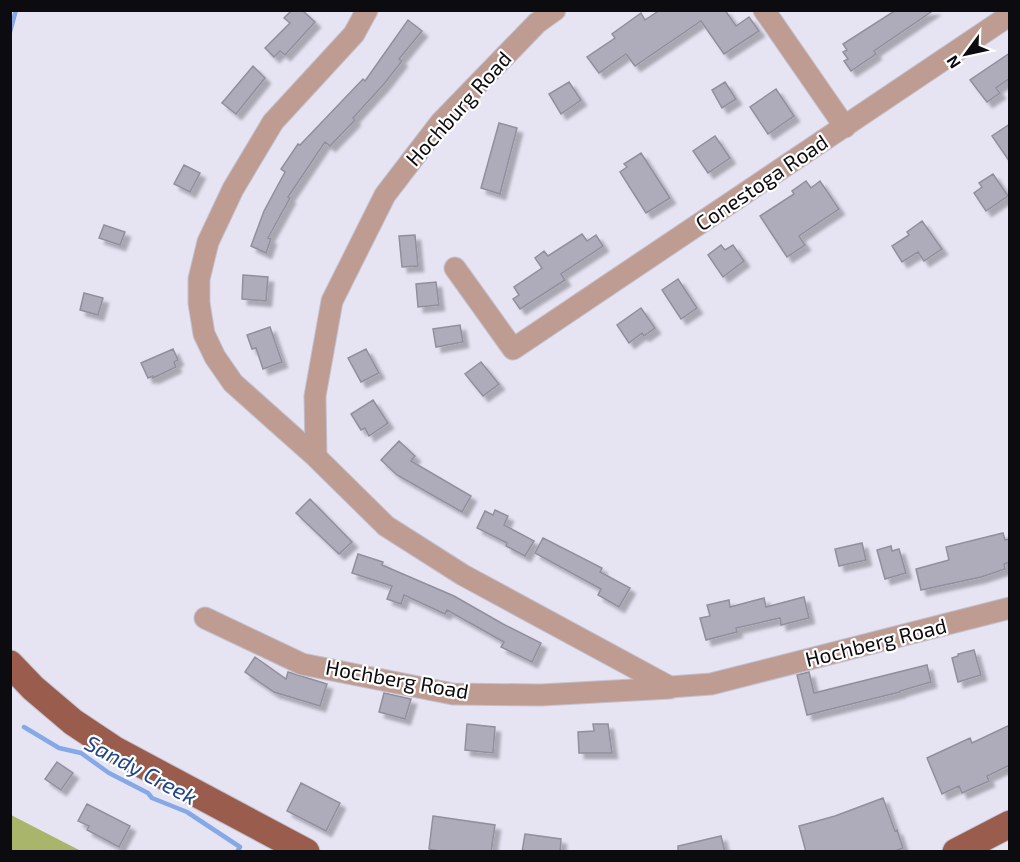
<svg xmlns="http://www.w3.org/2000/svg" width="1020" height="862" viewBox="0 0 1020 862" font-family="'Exo 2',sans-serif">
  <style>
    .forest { fill: #a9b56a }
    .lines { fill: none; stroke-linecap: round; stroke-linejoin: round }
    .stream { stroke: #85a8e7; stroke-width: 4.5 }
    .building { fill: #aeacba; stroke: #928f9d; stroke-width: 1.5; filter: url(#shadow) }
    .minor-casing { stroke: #c3c1cf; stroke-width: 23 }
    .major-casing { stroke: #c3c1cf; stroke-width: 29 }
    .minor { stroke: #bf9c92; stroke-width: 21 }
    .major { stroke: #9a5d4d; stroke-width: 27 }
    .labels { text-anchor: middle; stroke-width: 4.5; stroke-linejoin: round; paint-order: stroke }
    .street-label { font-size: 21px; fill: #0c0b0f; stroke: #fff }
    .water-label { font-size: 22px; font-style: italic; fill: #1d458e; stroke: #fff }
  </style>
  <defs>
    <filter id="shadow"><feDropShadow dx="5.5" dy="5.5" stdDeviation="1.5" flood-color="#0004"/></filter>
  </defs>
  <rect width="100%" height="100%" fill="#e6e4f3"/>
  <path class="forest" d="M10,815h1l70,36h-70z"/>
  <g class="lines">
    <path class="stream" d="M10,32l6,-22
      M24,727l35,21 22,5 28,20 39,20 4,5 35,14 53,35 -3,5"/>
  </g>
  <path class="building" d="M292,10h10l13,12 -30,33 -5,-4 -6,6 -9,-9 25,-25 -6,-5z
    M660,10h65l11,16 13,-9 10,14 -35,23 -23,-33 -66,45 -9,-12 -27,19 -12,-16 28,-19 -3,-4 29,-21 4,7z
    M896,10h38l-60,41 2,3 -25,17 -7,-10 4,-2 -5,-7 4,-2 -4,-6z
    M408,20l14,11 -23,28 3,2 -18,23 -31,34 2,2 -25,26 -5,-4 -37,55 2,1 -22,40 3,1 -5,14 -15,-7 13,-35 21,-39 -4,-3 17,-25 2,1 63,-66 2,2z
    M1010,53v25l-14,10 4,5 -13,9 -17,-22z
    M253,66l12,12 -29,36 -14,-11z
    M569,82l12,18 -20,14 -12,-20z
    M725,82l11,17 -14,9 -10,-18z
    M776,89l18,27 -26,18 -18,-27z
    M499,123l18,5 -17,66 -19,-6z
    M1010,124v38l-18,-26z
    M715,136l15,22 -22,15 -15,-22z
    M641,153l29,45 -24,15 -26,-41 7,-5 -3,-3z
    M184,165l16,8 -10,19 -16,-8z
    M993,174l15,22 -22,15 -12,-18 8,-6 -3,-4z
    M806,181l5,7 9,-7 19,28 -40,27 6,9 -18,12 -27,-41 34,-22 -2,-3z
    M922,221l20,28 -18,12 -6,-9 -16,10 -10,-16 17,-11 -2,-3z
    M104,225l21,7 -5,13 -21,-7z
    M582,234l5,7 9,-6 7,11 -42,28 4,6 -45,29 -7,-10 6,-4 -5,-8 28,-19 -7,-10 9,-7 4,5z
    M415,235l3,31 -16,1 -3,-31z
    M721,245l4,5 8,-5 11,16 -21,16 -15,-22z
    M243,275l25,2 -2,24 -24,-2z
    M678,279l19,29 -16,11 -19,-29z
    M436,282l3,23 -21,2 -2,-23z
    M84,293l19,5 -5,17 -18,-5z
    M641,308l14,20 -11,8 -2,-3 -13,10 -12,-18z
    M460,325l3,17 -27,5 -3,-18z
    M270,327l12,35 -19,7 -7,-21 -4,1 -5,-14z
    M173,349l5,11 -4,2 2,5 -23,11v-2l-5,2 -7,-15z
    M366,349l13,24 -18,9 -13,-24z
    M481,362l18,22 -16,12 -18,-22z
    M373,400l15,23 -19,13 -4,-8 -4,2 -10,-16z
    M399,441l16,15 -4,5 60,35 -9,16 -65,-37 -16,-15z
    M310,499l42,43 -13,12 -43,-41z
    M495,510l13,6 -4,9 30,16 -9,15 -19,-10 1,-3 -30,-15 8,-17 8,4z
    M1003,533l2,7 5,-1v23l-6,2 1,5 -24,8 -60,13 -5,-21 33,-9 -3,-13z
    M543,538l59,30 -2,4 30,16 -11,19 -21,-12 3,-6 -66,-36z
    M862,543l4,17 -27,6 -4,-17z
    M891,546l1,5 7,-2 7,24 -21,6 -8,-29z
    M358,554l25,8 -1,3 72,31 49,28 38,19 -9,19 -31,-15 3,-5 -57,-32 -2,4 -41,-19 -3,9 -14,-5 5,-13 -40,-13z
    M804,597l5,21 -28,7 -1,-7 -44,10 1,4 -31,8 -6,-22 10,-2 -3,-11 22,-5 1,7 34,-9 2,9z
    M974,650l7,25 -23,7 -6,-24 6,-2v-2z
    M255,657l31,22 2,-7 39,12 -7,22 -46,-14 -29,-20z
    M927,665l4,17 -31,9v1l-93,23 -10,-40 12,-3 5,21z
    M384,693l27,6 -6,20 -26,-7z
    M467,724l28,3 -2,26 -28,-3z
    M593,724h15l4,29h-33l-1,-21 16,-1z
    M1010,725v40l-23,11 2,5 -27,12 -3,-7 -17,8 -15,-36 43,-20 2,5z
    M57,762l16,11 -12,17 -16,-11z
    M301,783l39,20 -14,28 -39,-20z
    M883,798l12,33 2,-1 6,18 -11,4h-86l-7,-26 36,-10z
    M87,804l43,22 -11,21 -32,-17 2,-4 -11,-5z
    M433,816l62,9 -4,27h-48l-14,-3z
    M525,834l36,5 -1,13h-38z
    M721,836l4,16h-47v-6z"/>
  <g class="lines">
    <g class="minor-casing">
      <path id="minor" d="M367,10l-13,24 -81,88 -40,67 -25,53 -9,37v24l5,31 11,23 18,26 83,74 70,69 77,49 207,112 41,-3 299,-76
        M764,10l81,117
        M455,268l58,81 497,-334
        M316,457l-1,-61 17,-95 53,-106 56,-73 96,-99 18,-13
        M205,618l97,46 151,30 88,1 129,-7"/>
    </g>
    <g class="major-casing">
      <path id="major" d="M10,664l23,24 40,34 42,28 191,102
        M956,852l54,-28"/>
    </g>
    <use href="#minor" class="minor"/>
    <use href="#major" class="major"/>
  </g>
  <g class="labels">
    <g class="street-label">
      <text transform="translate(459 109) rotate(-48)" y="7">Hochburg Road</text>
      <text transform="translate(762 183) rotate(-34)" y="7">Conestoga Road</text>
      <text transform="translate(876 643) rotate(-14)" y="7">Hochberg Road</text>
      <text transform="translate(397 680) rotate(10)" y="7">Hochberg Road</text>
    </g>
    <g class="water-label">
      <text transform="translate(141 770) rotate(28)" y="8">Sandy Creek</text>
    </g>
  </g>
  <rect width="1020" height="862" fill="none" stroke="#0c0b0f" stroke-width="24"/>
  <g transform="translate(966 54) rotate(237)" stroke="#ffffff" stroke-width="4.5" paint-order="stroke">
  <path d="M0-4.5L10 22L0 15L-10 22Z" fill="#0c0b0f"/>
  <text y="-9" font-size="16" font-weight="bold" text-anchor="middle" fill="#0c0b0f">N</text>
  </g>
</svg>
